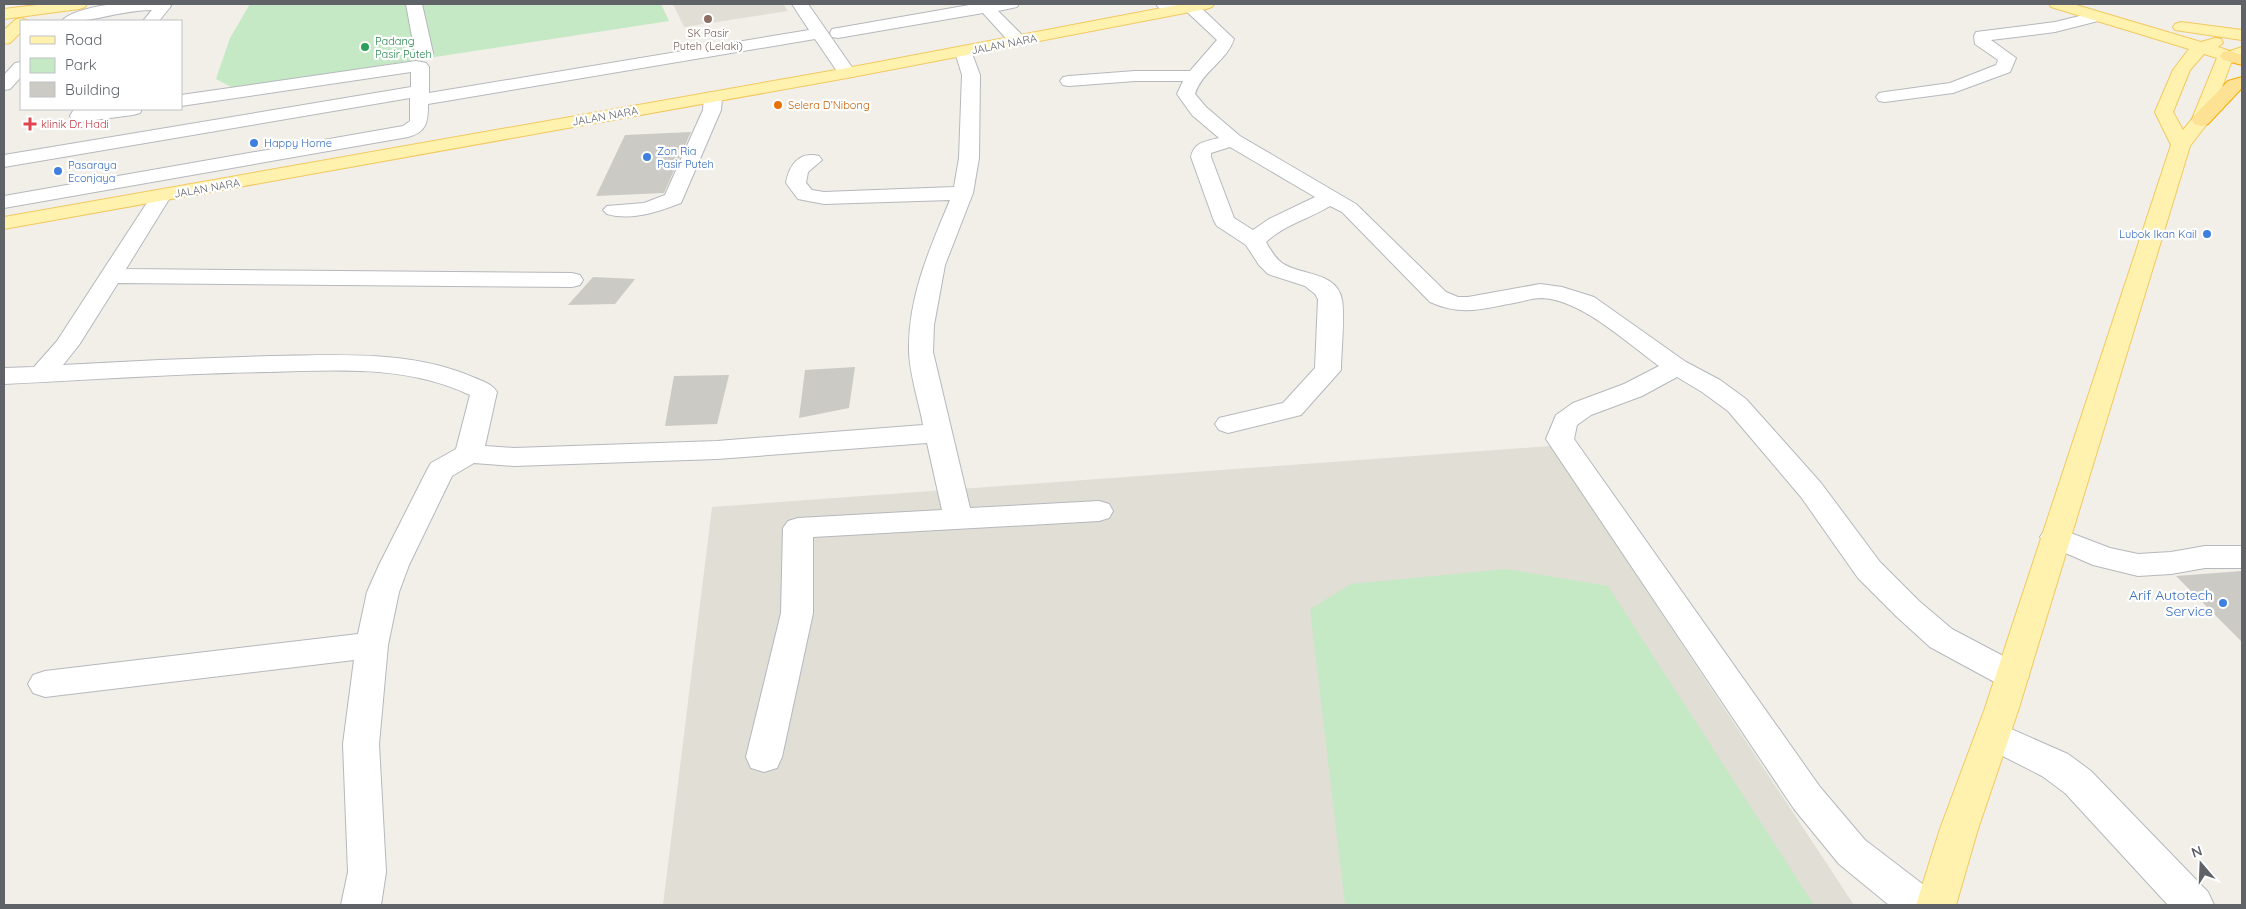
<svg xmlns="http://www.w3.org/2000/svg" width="2246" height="909" viewBox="0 0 2246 909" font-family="Quicksand,sans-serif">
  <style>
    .education { fill: #e1ded6 }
    .green { fill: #c5e8c5 }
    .building { fill: #cccac5 }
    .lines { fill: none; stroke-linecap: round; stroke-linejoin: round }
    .minor-casing { stroke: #b5b8bc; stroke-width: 2 }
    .major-casing { stroke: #f2c960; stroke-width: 2 }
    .highway-casing { stroke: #f9ab00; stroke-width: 2 }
    .minor { fill: #fff; fill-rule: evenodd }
    .major { fill: #fff2af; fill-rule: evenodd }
    .highway { fill: #fde293; fill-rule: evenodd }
    .education-dot { fill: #8d6e63; stroke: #fff; stroke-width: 2 }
    .leisure-dot { fill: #2e9e5b; stroke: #fff; stroke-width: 2 }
    .food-dot { fill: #e8710a; stroke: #fff; stroke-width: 2 }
    .health-dot { fill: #e0444e; stroke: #fff; stroke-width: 2 }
    .shop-dot { fill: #3f7fe0; stroke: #fff; stroke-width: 2 }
    .labels { text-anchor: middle; stroke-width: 4.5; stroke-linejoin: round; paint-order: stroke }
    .far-education-label { font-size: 11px; fill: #785e54; stroke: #fff }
    .far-leisure-label { font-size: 11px; fill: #27864d; stroke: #fff; text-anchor: start }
    .far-street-label { font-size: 11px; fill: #5f6368; stroke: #fff }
    .far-food-label { font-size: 11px; fill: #c56008; stroke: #fff; text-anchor: start }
    .far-health-label { font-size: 11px; fill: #be3a42; stroke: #fff; text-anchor: start }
    .far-shop-label { font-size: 11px; fill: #366cbe; stroke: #fff; text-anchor: start }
    .shop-label { font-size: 14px; fill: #366cbe; stroke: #fff; text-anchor: end }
  </style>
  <rect width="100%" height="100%" fill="#f1efe8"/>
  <path class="education" d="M673,4h110l5,7 -104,16z
    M1551,446l303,459h-1191l49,-398z"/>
  <path class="green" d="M250,4h411l8,17 -436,67 -17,-9 14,-41z
    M1506,569l102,17 206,319h-469l-35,-296 41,-25z"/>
  <path class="building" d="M691,132l-27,61 -68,3 29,-61z
    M593,277l42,2 -20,25 -47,1z
    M855,367l-6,41 -50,10 6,-48z
    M729,375l-12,49 -52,2 9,-50z
    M2242,571v71l-66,-66z"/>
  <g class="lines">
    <g class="minor-casing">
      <path id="minor" d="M112,4h57l2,2 -12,15h-16l9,-11c-31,0 -60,13 -90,11 7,-10 38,-15 50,-17z
        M406,4h16l11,49 -3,4h-12l-3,-4z
        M792,4h16l48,69 -3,4h-12l-26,-38 -387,65c0,18 -1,28 -20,33l-404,71v-12l399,-70 7,-5v-23l-406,69v-12l407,-68v-15l-230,34v-11l235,-34 10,2 3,4v26l380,-63z
        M975,4h44l-2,3 -19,4 26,26 2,4 -2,4h-12l-29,-32 -145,25 -6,-1 -2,-4 2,-4 6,-1z
        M1156,4h19l7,6 -2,3c-9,3 -19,-1 -24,-9z
        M1185,4h12l37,35c-7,22 -32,32 -39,55l11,13 34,29 116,68 90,88 12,5h10l72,-13 22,3 32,10 92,65 34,18 26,19 75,84 59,79 39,39 33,28 72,38 5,9 -5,9 -12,4 -12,-4 -70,-38 -33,-30 -39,-39 -57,-81 -73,-86 -26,-19 -25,-15 -35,19 -51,19 -14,10 -3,14 246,348 45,53 68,52 6,13h-50l-50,-41 -45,-55 -248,-370 10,-24 17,-12 51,-19 35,-18c-32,-23 -77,-66 -117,-68 -7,0 -16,2 -23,4 -35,6 -55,15 -89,0l-88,-90 -12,-6c-21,13 -46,19 -64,36 4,7 9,16 16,21 19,13 55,8 60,37 3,17 -1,51 -1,70l-40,45 -73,18 -9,-3 -4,-6 4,-6 64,-15 32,-35 3,-69 -3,-5 -10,-8 -37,-12 -9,-9 -13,-20 -29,-19 -3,-5 -23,-64c3,-15 15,-16 28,-19l-27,-23 -15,-21 6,-13h-48l-66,5 -6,-1 -3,-4 3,-4 6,-1 66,-5h55l27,-31 -32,-30 -2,-3zM1230,147l85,50 -46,22 -16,11 -19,-12 -23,-61v-4z
        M2096,12l6,2 2,3 -2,3 -47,12 -64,8 25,18 -6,14 -57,21 -68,9 -6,-1 -3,-4 3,-4 6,-1 65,-9 46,-18 2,-5 -23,-16 -1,-8 2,-4 79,-10z
        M964,47l6,1 10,27 -1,83 -6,35 -28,72 -11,60 -1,27 37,156 129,-7 10,3 4,7 -4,7 -10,3 -286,16v76l-31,144 -5,11 -13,4 -13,-4 -5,-11 35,-144 2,-85 5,-7 10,-3 144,-8 -15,-67 -210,16 -203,7 -40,-3 -22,13 -43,89 -10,27 -11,53 -9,99 7,128 -5,33h-40l7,-33 -5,-128 11,-84 -309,37 -12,-4 -5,-9 5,-9 12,-4 313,-37 9,-42 12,-27 48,-95 4,-7 25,-14 14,-54c-63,-30 -133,-25 -201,-23 -89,1 -177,8 -265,12v-16l30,-1 23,-26 97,-149 7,-2 7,2 3,4 -45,73 446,4 8,2 3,5 -3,5 -8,2 -454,-4 -39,62 -16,20c70,-4 139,-7 209,-9 66,-1 141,-6 203,22 9,4 17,6 22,14l-12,54 29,2 203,-7 206,-16c-4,-23 -14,-52 -14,-75 -1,-53 21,-102 41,-150l-126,4 -26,-5 -12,-16c3,-18 13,-32 33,-27l3,4 -14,12 -2,11 6,7 12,2 130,-5 5,-29 3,-83 -7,-23 3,-4z
        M21,62v15l-11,12 -6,1v-15l11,-12z
        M713,92l6,1 3,4 -1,13 -40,93c-24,9 -49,18 -74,11l-4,-4 4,-4 37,-3 21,-8 38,-85 1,-13 3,-4z
        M74,109h68l-2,4 -7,2 -54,7 -7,-2 -2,-4z
        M2055,527l55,21 28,6 33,-2 34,-6h37v22h-37l-34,6 -33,2 -45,-11 -48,-21 -5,-7 5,-7z
        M1993,721l75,33 23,17 117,121 6,13h-46l-103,-112 -23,-17 -61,-31 -5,-10 5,-10z"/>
    </g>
    <g class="major-casing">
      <path id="major" d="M45,4h42l-2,3 -6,2 -75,10v-10z
        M1183,4h31l-2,3 -6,2 -359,69 -843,151v-12l843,-149z
        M2049,4h24l128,38 14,-4 6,1 2,4 -5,4 12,4 12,-4v11l-11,5 -21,57 -20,26 -172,565 -40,118 -22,76h-40l24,-76 44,-118 187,-566 -16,-33 18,-42 16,-21 -138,-42zM2204,54l13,4 -25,61 -9,11 -10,-18 17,-42z
        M21,18l7,3h-7v11l-11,11 -6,1v-14l11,-10z
        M2181,22l61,8v10l-67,-10 -2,-3 2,-3z"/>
    </g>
    <g class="highway-casing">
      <path id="highway" d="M2229,51l13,4v10l-19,-5 -3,-4 3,-4z
        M2242,77v11l-34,36 -7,2 -7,-2 -2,-4 2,-4 34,-35z"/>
    </g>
    <use href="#minor" class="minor"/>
    <use href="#major" class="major"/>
    <use href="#highway" class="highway"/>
  </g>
  <circle class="education-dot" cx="708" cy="19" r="5"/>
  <circle class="leisure-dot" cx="365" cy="47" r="5"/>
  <circle class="food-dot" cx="778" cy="105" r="5"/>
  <path class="health-dot" d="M27.5 116.5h5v5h5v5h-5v5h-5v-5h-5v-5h5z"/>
  <g class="shop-dot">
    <circle cx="254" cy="143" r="5"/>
    <circle cx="647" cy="157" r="5"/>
    <circle cx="58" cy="171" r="5"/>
    <circle cx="2207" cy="234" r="5"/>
    <circle cx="2223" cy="603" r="5"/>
  </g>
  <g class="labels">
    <g class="far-education-label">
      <text x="708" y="37">SK Pasir<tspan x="708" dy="13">Puteh (Lelaki)</tspan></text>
    </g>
    <g class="far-leisure-label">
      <text x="375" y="45">Padang<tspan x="375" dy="13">Pasir Puteh</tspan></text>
    </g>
    <g class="far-street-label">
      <text transform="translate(1004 44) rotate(-11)" y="4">JALAN NARA</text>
      <text transform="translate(605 116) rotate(-10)" y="4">JALAN NARA</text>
      <text transform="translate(207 188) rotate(-10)" y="4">JALAN NARA</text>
    </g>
    <g class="far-food-label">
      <text x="788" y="109">Selera D’Nibong</text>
    </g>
    <g class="far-health-label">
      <text x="41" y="128">klinik Dr. Hadi</text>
    </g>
    <g class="far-shop-label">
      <text x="264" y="147">Happy Home</text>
      <text x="657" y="155">Zon Ria<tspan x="657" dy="13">Pasir Puteh</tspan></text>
      <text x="68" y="169">Pasaraya<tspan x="68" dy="13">Econjaya</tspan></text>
      <text x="2197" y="238" text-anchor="end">Lubok Ikan Kail</text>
    </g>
    <g class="shop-label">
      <text x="2213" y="600">Arif Autotech<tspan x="2213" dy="16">Service</tspan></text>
    </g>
  </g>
  <rect width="2246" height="909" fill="none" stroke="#5f6368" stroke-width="10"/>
  <rect x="20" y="20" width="162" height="90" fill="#ffffff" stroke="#bfc1c3"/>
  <rect x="30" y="36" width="25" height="8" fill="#fff2af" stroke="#bfc1c3"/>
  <text x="65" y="45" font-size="15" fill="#5f6368">Road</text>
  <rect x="30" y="58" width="25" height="15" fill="#c5e8c5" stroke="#bfc1c3"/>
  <text x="65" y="70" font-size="15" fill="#5f6368">Park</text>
  <rect x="30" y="82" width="25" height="15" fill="#cccac5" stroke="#bfc1c3"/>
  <text x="65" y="95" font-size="15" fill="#5f6368">Building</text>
  <g transform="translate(2201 864) rotate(341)" stroke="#ffffff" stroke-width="4" paint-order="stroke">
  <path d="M0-4L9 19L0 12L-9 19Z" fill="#5f6368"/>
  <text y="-8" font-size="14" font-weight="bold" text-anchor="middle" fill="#5f6368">N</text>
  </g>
</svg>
